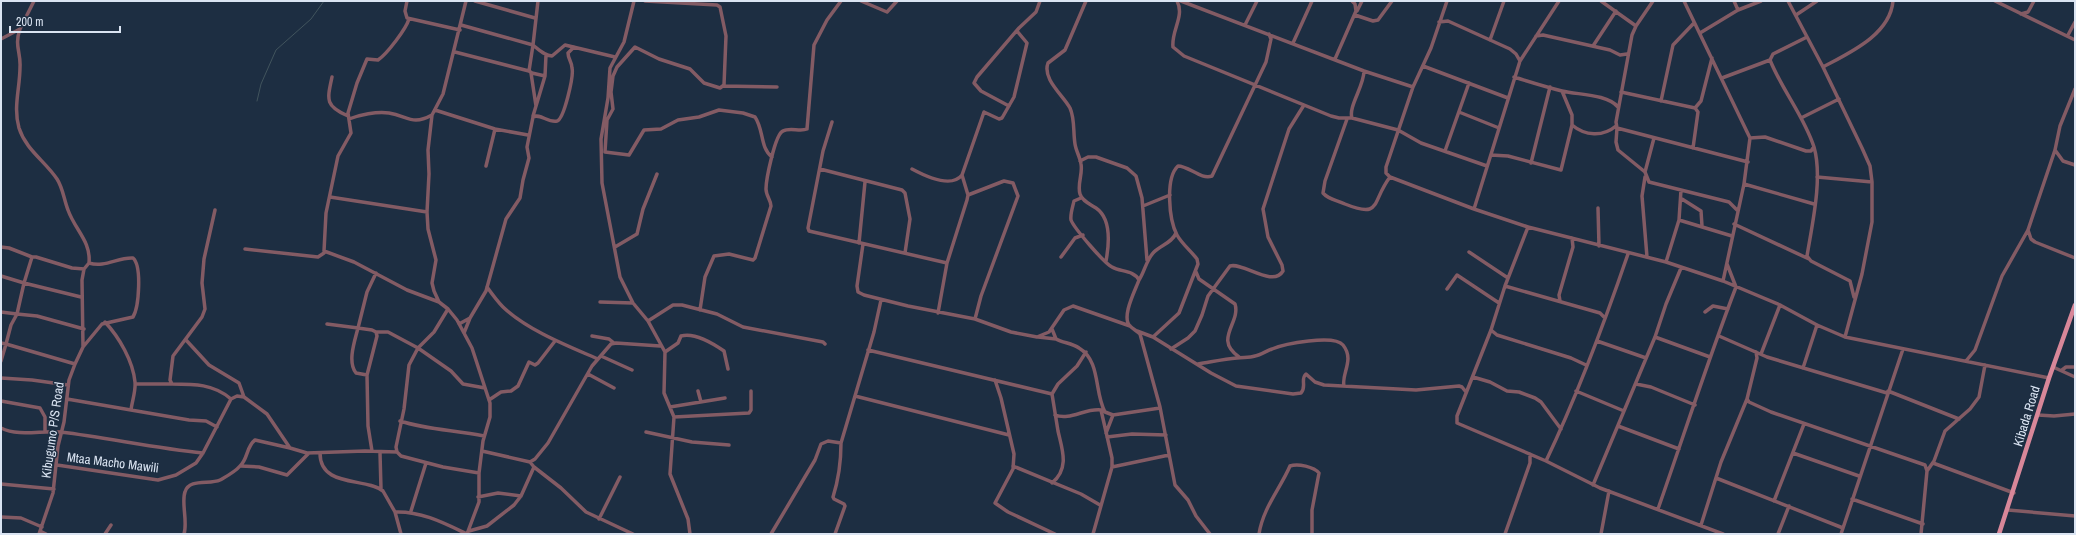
<svg xmlns="http://www.w3.org/2000/svg" width="2076" height="535" viewBox="0 0 2076 535" font-family="'Archivo Narrow',sans-serif">
  <style>
    .lines { fill: none; stroke-linecap: round; stroke-linejoin: round }
    .stream { stroke: #41545d; stroke-width: 1 }
    .minor { stroke: #835b64; stroke-width: 3.5 }
    .major { stroke: #d88799; stroke-width: 4.5 }
    .labels { text-anchor: middle; stroke-width: 3; stroke-linejoin: round; paint-order: stroke }
    .street-label { font-size: 13px; fill: #dae4f2; stroke: #1d2e42 }
  </style>
  <rect width="100%" height="100%" fill="#1d2e42"/>
  <g class="lines">
    <path class="stream" d="M257,101l4,-17 15,-34 35,-31 13,-18"/>
    <path class="minor" d="M407,1l-2,10 2,7 53,12
      M466,1l-23,93 -11,21 -4,35 1,24 -2,38 1,17 8,31 -4,23 2,8 5,11 9,7 9,11 15,28 18,55v14l-7,24 -4,32v29l-12,32
      M475,1l60,17
      M538,1l-5,44c6,5 11,10 19,11l13,-11 50,12
      M634,1l-10,41 -14,26 -2,30 -7,41 1,44 18,94 13,26 15,18 17,31 -1,41 10,24 -4,57 18,45 2,15
      M861,1l26,11 10,-11
      M1086,1l-21,49 -17,13c-6,16 15,32 22,45 5,11 3,24 5,36 1,7 5,13 6,20 2,10 -4,20 -1,30 2,7 10,10 16,14 16,11 13,37 10,53
      M1177,1c8,15 -6,30 -4,46l11,9 147,60 8,2h13l46,12 23,13 66,23
      M1181,1l183,70 49,16
      M1447,1l-16,47 -18,39 -27,80v6l4,4 84,32 54,18 138,35 57,19 57,24 37,20 28,12 204,41
      M1601,1l35,25
      M1653,1l-17,25 -4,9 -16,87 1,6 131,34
      M1684,1l66,137 -6,46 -21,97
      M1734,1l4,9
      M1788,1l35,66 39,81 8,18 2,16v40l-10,52 -17,63
      M1995,1l80,39
      M1357,11l5,-10
      M2021,14l7,-2 6,-11
      M1355,15l18,6 5,-1 14,-19
      M1796,15l21,-14
      M409,19c-3,10 -22,35 -31,41l-11,-1 -10,24 -9,30 3,20 -13,23 -12,57 -2,38 30,11 53,28 32,12
      M1439,22l9,-1 62,28 6,5 4,7
      M461,25l72,20 -4,26 3,2 13,3
      M1245,25l12,-24
      M20,29c-6,17 1,23 0,38 0,21 -7,40 -1,61 7,22 26,33 38,51 6,9 7,21 11,31 7,20 23,31 21,53 16,5 29,-6 44,-5 9,8 6,49 0,59l-31,7 -19,23 -8,17 -6,16 -5,42 -6,24 -5,47 -14,41
      M1700,33l38,-23 23,-9
      M2068,35l7,-13
      M1536,36l7,-1 67,15 10,5 7,-1
      M1807,37l-34,17 -3,6c12,30 34,56 44,87 9,31 -2,78 -7,109l4,5 39,20 4,16
      M1,39l19,-10 14,-28
      M1490,40l14,-39
      M1293,43l19,-42
      M1593,46l23,-35
      M455,52l74,19
      M1335,59l21,-48 -1,-7 -3,-3
      M1423,66l85,32
      M1823,67c26,-14 67,-32 70,-66
      M531,73l5,33
      M332,77c-5,23 -7,29 16,39
      M1514,77c16,5 32,10 48,14 17,4 45,3 56,16
      M1722,78l48,-18
      M723,86l54,1
      M1562,91l10,24v10c13,11 31,12 44,1
      M1621,92l74,16 3,4 -5,36
      M1661,101l12,-56 21,-22
      M1009,106l-28,-15 -7,-8 3,-6 42,-49 17,-16 4,-11
      M1695,108l6,-7 11,-43
      M435,110l60,19 33,6
      M1459,112l40,16
      M533,116l12,-40 1,-21
      M1352,118c-4,-11 12,-32 12,-47
      M1801,118l38,-19
      M349,119c10,-4 28,-8 40,-6 19,3 23,13 43,2
      M1347,119l-22,62 -2,12c6,7 14,7 22,11 37,15 26,-2 45,-27
      M832,122l-9,29 -15,77 1,3 138,32
      M1617,128l-1,14 2,8 27,22
      M1654,138l-9,34 4,10 80,20 8,8
      M1750,138l15,-1 41,14h5l2,-3
      M2055,150l8,11 12,4
      M1445,151l24,-68
      M605,152l2,-32 6,-11 -2,-17 2,-16 4,-9 18,-20 24,12 31,10 14,14 16,5 4,-3 2,-49 -6,-29 -3,-2 -72,-4
      M605,152l24,3 15,-25 17,-1 17,-9 21,-3 20,-7 24,3 12,4c9,13 5,31 17,40
      M1491,155l17,1 53,14 11,-45
      M1080,161l8,-4h8l31,11 9,8 6,22 5,62
      M1531,163l19,-76
      M486,166l9,-37
      M820,169l82,21 3,3 5,26 -5,34
      M912,169c13,7 39,20 50,6l22,-63 15,7 3,-1 12,-21 13,-54 -10,-12
      M1645,177l-3,19 5,61
      M1817,177l55,5
      M1744,184l70,20
      M968,195l36,-14 9,2 5,13 -37,100 -6,23
      M330,197l97,15
      M1081,198l-7,3c-1,5 -4,13 -3,19 3,8 33,43 41,47 8,5 22,3 27,13 -4,11 -18,37 -9,46 3,3 7,5 10,8l20,73 15,78 13,15 8,16 14,18
      M1682,199l19,12 1,15
      M1143,206l27,-11
      M1598,208l1,38
      M1474,209l46,-148 39,-60
      M215,210l-11,49 -2,24 3,26 -3,8 -29,39 -3,24 2,4c22,0 42,0 59,15
      M1679,220l53,16
      M1734,224l75,35
      M1528,227l-23,59 -14,44 -34,86v7l89,38 54,27 123,46
      M2028,230l3,9 4,3 40,16
      M859,243l6,-61
      M863,244l-6,42 1,6 6,3 44,11 67,13 36,13 26,5 12,-5 15,-22 9,-4 57,20
      M1,247l8,1 23,9
      M615,247l22,-13 6,-25 14,-35
      M245,249l73,8 6,-4
      M1469,252l39,26
      M1061,257l14,-19 8,-3
      M1666,262l13,-42 2,-30
      M1196,272l3,7 36,25c6,19 -22,35 4,53
      M1,276l23,7 8,-26h4l36,11 12,1
      M1139,280c6,-9 7,-20 15,-28 7,-7 18,-9 22,-19
      M1505,286l95,27 5,5
      M487,287c5,7 10,14 16,20 24,23 65,39 95,52
      M1447,289l10,-14 42,28
      M1560,301l-1,-6 14,-48 -1,-9
      M600,302l33,1
      M448,309l-14,23 -16,16 -9,17 -5,44 -8,38 1,5 4,4 42,11 36,6
      M700,310l5,-33 9,-21 15,-2 24,6 2,-2 16,-52c0,-6 -5,-10 -5,-17 0,-9 9,-55 17,-58 7,-4 17,1 24,-2l7,-84 13,-25 14,-19
      M1,312l16,2 7,-31 57,14
      M1705,312l8,-6 15,3
      M938,313l9,-50 20,-63 1,-5 -6,-20
      M648,321l25,-16h9l35,9 26,13 80,15 2,2
      M105,322c14,15 28,39 30,60 1,9 -3,19 -4,28
      M327,324l31,4c-3,12 -11,34 -2,45l11,2
      M459,324l11,-6
      M1052,329l4,10c7,4 16,4 23,9 22,13 15,44 26,64l8,3 47,-7
      M1491,330l6,5 74,23 15,7
      M1137,331l16,6 58,36 25,13 57,8 8,-1c6,-6 -1,-14 5,-19l9,8 9,3 92,5 43,-4 3,1 4,5
      M376,332h12l30,16 33,23 12,13 22,4
      M464,333l6,-15 16,-27 20,-72 14,-21 3,-18 6,-22 -2,-11 6,-30c7,-4 15,6 24,4 7,-2 17,-45 15,-53 0,-6 -4,-9 -4,-15l6,-6
      M592,336l17,3 5,4
      M1719,336l48,21 120,36
      M1038,337l18,2
      M1153,337l26,-24 19,-49 -1,-5c-6,-8 -15,-15 -20,-24 -8,-15 -12,-57 1,-69 11,0 23,14 34,10l54,-114 5,-23 -2,-5
      M1655,337l55,20
      M186,340l23,25 30,18 5,14 23,17 23,34 17,5 58,-2 32,1
      M1597,341l49,17
      M1,343l5,1 -5,17
      M83,347l-1,-67 2,-11 5,-6
      M1171,349l17,-11 7,-7 7,-16 6,-19 22,-30c13,-4 43,22 53,5l-1,-6 -14,-28 -5,-28 26,-80 15,-24
      M868,350l184,44c2,12 4,25 6,37 4,18 12,37 -6,52
      M665,352l13,-9 3,-7c13,-4 33,8 43,15l4,18
      M1756,352l1,6 -10,41 2,3 22,10 154,53 2,6 -6,63
      M1761,354l19,-49
      M601,356l31,14
      M1966,361l9,-11 27,-74 26,-46 27,-80 5,-24 15,-37
      M75,364l-69,-20 5,-19 6,-11 20,2 47,13
      M1198,364c13,-2 26,-5 39,-6 6,-1 12,0 18,-2 6,-1 11,-5 17,-7 12,-5 62,-15 71,-4 12,15 -2,29 1,41
      M2053,367l22,10
      M1803,368l14,-43
      M2062,370l4,-3h9
      M588,374l26,14
      M1473,377l17,5 17,9 12,1 16,6 6,4 20,27
      M1,378l31,2 36,5
      M995,380l6,18 13,56 -1,15 -18,34 13,9 47,22
      M135,384h37
      M1636,384l15,3 44,18
      M698,391l3,11
      M1576,391l48,20
      M1888,391l71,28
      M1052,394l6,-10 19,-18 9,-14
      M855,396l154,39
      M67,399l122,21 17,1 11,6
      M489,400l12,-8 10,-1 7,-5 11,-24 6,3 3,-2 17,-22
      M1,401l39,7 5,9v14
      M670,407l55,-9
      M1055,415c15,6 30,-7 46,-5l11,48v9
      M2038,415l16,1 21,-2
      M674,417l75,-4 2,-3v-19
      M400,421c28,9 56,9 84,15
      M1618,426l61,23
      M1,428c18,9 41,2 60,4 48,6 94,16 142,21
      M646,432l46,10 37,3
      M1106,433l7,-18
      M1107,437l25,-3 34,1
      M372,451l-4,-25 -1,-51 10,-39 -1,-4 -4,-2 -14,-2 9,-36 9,-19
      M482,451l48,11 5,-3 13,-16 44,-77 19,-22 5,-1 44,3
      M320,453c0,35 45,24 63,38l12,21 6,22
      M380,453l1,36
      M1793,453l66,23
      M1546,461c32,-67 58,-137 82,-207
      M1933,463l81,30
      M57,465l101,15 18,-5 20,-12 7,-10 28,-54 6,-3 7,1
      M241,466l18,1 28,8 22,-22
      M1013,466l68,28 19,11
      M534,467l27,21 25,24 47,22
      M1927,471l7,-10 11,-30 25,-22 9,-12 6,-32
      M1716,478l127,50
      M1,484l53,5
      M1593,485l62,-148 11,-33 15,-36
      M478,497l20,-4 23,3
      M1852,499l71,25
      M1774,501l30,-77
      M1658,509c26,-74 50,-149 78,-222l-9,-23
      M2008,510l67,6
      M411,511l15,-48
      M395,512c26,-1 49,11 72,22
      M1,517l20,1 21,9
      M599,519l21,-42
      M1701,525l20,-63 26,-63
      M40,531l6,3
      M469,531l18,-5 27,-21 7,-9 13,-29 -4,-5
      M105,534l6,-9
      M184,534c4,-12 -3,-32 1,-42 4,-14 25,-7 35,-12 7,-4 15,-8 20,-14 8,-7 6,-19 15,-26l35,8
      M771,534l44,-74 6,-16 7,-3 13,2 33,-111 7,-32
      M835,534l10,-28 -1,-2 -10,-5 -1,-2c6,-19 8,-35 8,-54
      M1093,534l19,-67 57,-12
      M1259,534c4,-26 21,-45 31,-68 8,-3 24,1 29,7l-7,37v24
      M1505,534l25,-71v-9
      M1601,534l8,-43
      M1778,534l11,-28
      M1841,534l62,-185"/>
    <path class="major" d="M1999,534l50,-156 26,-73"/>
  </g>
  <g class="labels">
    <g class="street-label">
      <text transform="translate(2026 416) rotate(-73)" y="5">Kibada Road</text>
      <text transform="translate(52 430) rotate(-82)" y="5">Kibugumo P/S Road</text>
      <text transform="translate(113 462) rotate(7)" y="5">Mtaa Macho Mawili</text>
    </g>
  </g>
  <rect width="2076" height="535" fill="none" stroke="#dae4f2" stroke-width="4"/>
  <path d="M10 26v6h110v-6" fill="none" stroke="#dae4f2" stroke-width="2"/>
  <text x="16" y="26" font-size="12" fill="#dae4f2" stroke="#1d2e42" stroke-width="3" paint-order="stroke">200 m</text>
</svg>
